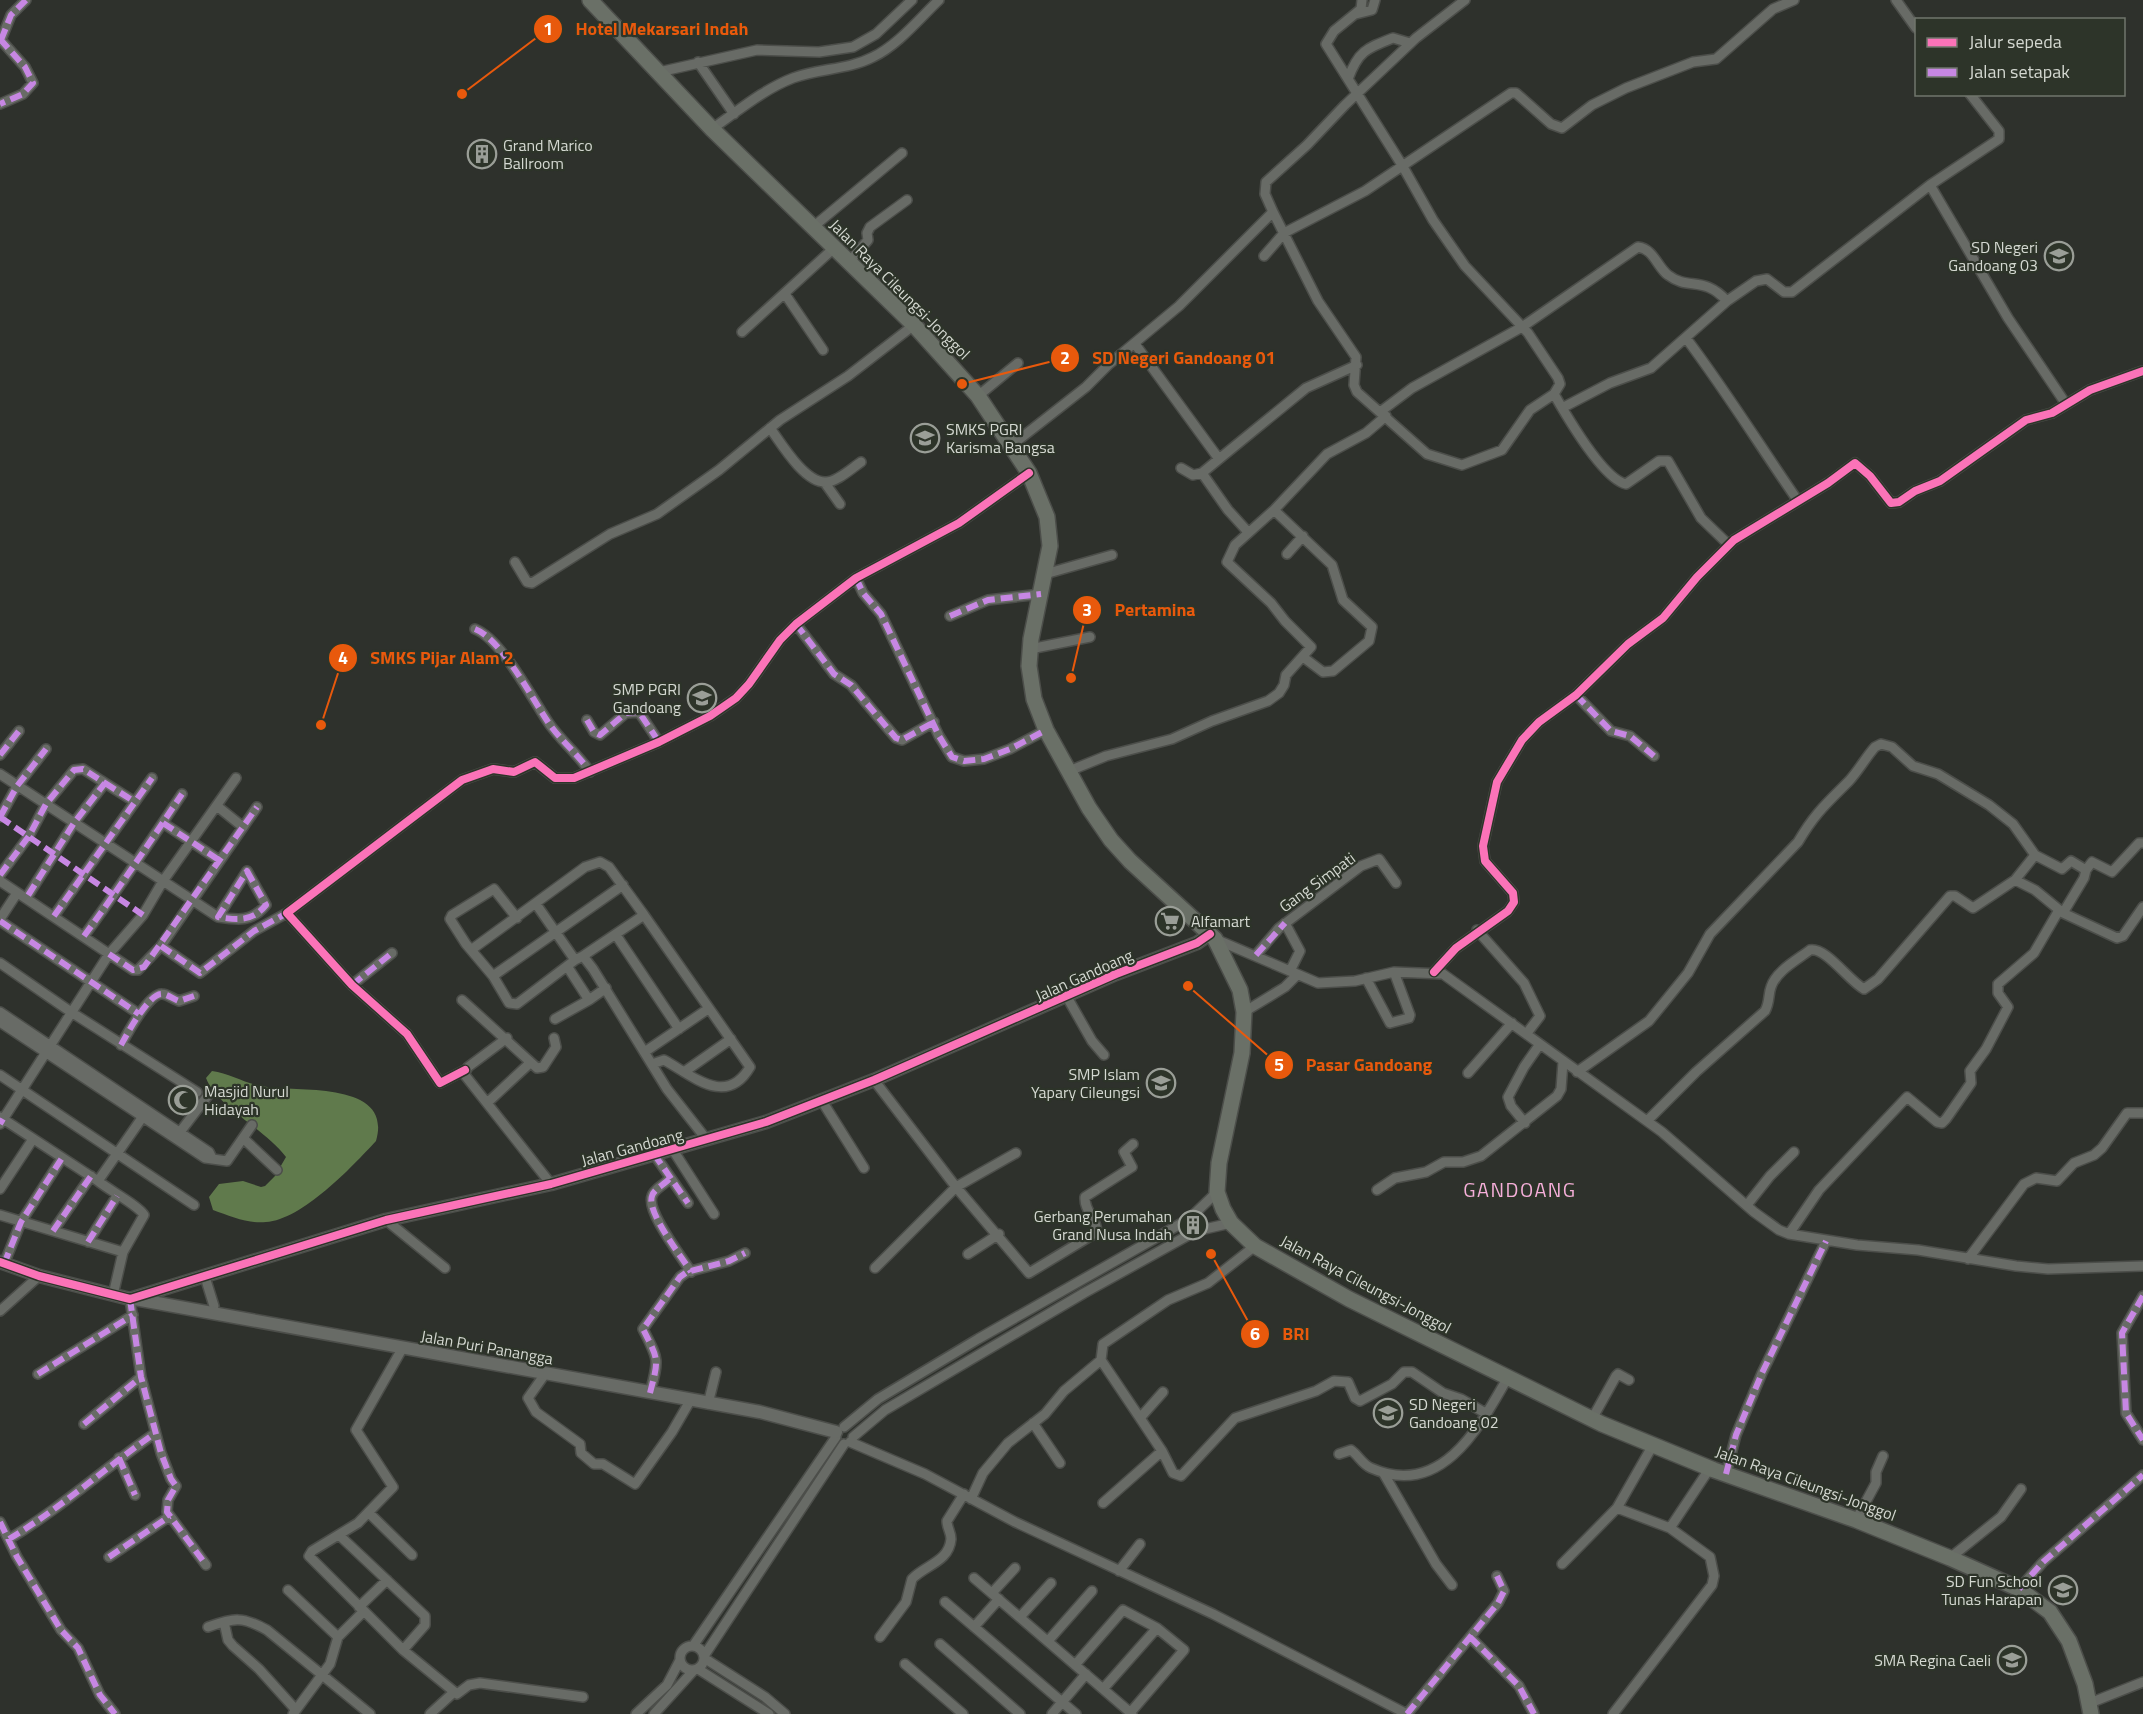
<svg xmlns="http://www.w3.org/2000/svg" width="2143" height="1714" viewBox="0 0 2143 1714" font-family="'Titillium Web',sans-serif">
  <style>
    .water { fill: #607a4c }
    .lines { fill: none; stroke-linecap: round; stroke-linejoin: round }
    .minor-casing { stroke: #4c4e4a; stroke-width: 12 }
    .tertiary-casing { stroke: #4c4e4a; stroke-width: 15 }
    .primary-casing { stroke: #4c4e4a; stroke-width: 18 }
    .minor { stroke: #686b66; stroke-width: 9 }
    .tertiary { stroke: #686b66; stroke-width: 12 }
    .primary { stroke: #6a7067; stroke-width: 15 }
    .quiet { stroke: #c787e3; stroke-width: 6; stroke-dasharray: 12 6; stroke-linecap: butt }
    .cycleway-casing { stroke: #2d3429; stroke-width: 11 }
    .cycleway { stroke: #fb73b8; stroke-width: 8 }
    .labels { text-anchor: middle; stroke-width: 4.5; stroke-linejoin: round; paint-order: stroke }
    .poi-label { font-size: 16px; fill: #d4d8d1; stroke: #2d3429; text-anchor: end }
    .street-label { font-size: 16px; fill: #d4d8d1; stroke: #2d3429 }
    .quarter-label { font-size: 20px; letter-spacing: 1.5px; fill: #f6afda; stroke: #2d3429 }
    .leader { fill: none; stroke: #e8590c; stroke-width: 2 }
    .callout-dot { fill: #e8590c; stroke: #2d3429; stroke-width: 2 }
    .mark-label { font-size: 18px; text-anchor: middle; font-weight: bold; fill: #fff }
    .callout-label { font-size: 18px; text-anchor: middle; font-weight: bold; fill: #e8590c; stroke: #2d3429; stroke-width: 4.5; stroke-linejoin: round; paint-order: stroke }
  </style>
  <rect width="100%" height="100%" fill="#2e312c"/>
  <path class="water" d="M212,1071c17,2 32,12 49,15 33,7 133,-7 115,55 -24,26 -74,79 -110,81 -18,2 -36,-6 -53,-12l-4,-13 10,-13 24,-3 18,6 4,-1 10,-10 11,-19c-22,-29 -69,-50 -80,-79z"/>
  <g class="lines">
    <g class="minor-casing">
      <path id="minor" d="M1362,0l-1,9 -27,22 -8,13 76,121 31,55 32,46 63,67 30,45 2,6 -6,10c12,21 49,85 72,90l33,-23h9l33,57 28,27
        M1896,0l20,28
        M1356,14l16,-4 3,-10
        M0,39l25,28 8,16 -10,11 -23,10
        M1,40l10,-25 15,-15
        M698,62l36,52
        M659,72l98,-22 62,2 34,-5 23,-13 36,-34
        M1348,79c10,-28 19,-31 45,-41l17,5
        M712,129c26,-18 52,-40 81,-51 27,-10 55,-8 80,-21 25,-12 46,-38 66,-57
        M1930,185l78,133 58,86
        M1273,212l-8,-18 1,-12 41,-37 38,-40 71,-67 49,-38
        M813,227l89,-74
        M1264,256l20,-23 81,-42 146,-98h5l35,31 11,4 30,-23 34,-17 67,-26 23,-3 57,-50 21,-9
        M849,262l19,-22 -1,-7 3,-6 37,-27
        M785,294l38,56
        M742,332l92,-84
        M1686,338c40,53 74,108 112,163
        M1135,344l84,115 87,-71 51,-23
        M978,396l40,-33
        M1562,408l48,-25 41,-15 76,-67 29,-20 11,-2 17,13h8l138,-107 69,-46v-8l-29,-37
        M1380,412l32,-24 110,-61 116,-80c16,2 19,20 30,28 21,16 35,0 59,26
        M770,428c11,15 34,54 55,54 11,1 27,-14 36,-20
        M1012,445l74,-58 22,-22 71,-59 94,-94 45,89 38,56 -2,28 3,7 70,62 35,11 40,-15 28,-40 24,-16
        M1219,459l-17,14 26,37 20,22
        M1181,468l12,7 9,-2
        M825,483l15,21
        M1287,554l16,-18
        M515,562l12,20 5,1 78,-49 47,-20 62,-44 61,-50 68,-44 66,-51
        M1045,574l67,-19
        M856,578l7,15 18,21 58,122 13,21 12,4 20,-2 26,-10 36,-19
        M950,616l38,-16 53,-6
        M796,624l38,50 17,11 45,53 6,2 32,-18
        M475,629c26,10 57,69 73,93 12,18 30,32 42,50
        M1030,649l60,-12
        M1303,657l20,15 10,-1 36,-30 3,-14 -29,-27 -11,-35 -58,-55 53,-56 39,-21 20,-17
        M1576,695l35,36 19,5 24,20
        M587,720l7,12 6,3 26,-22 13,-1 20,30
        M0,755l19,-24
        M1069,771l37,-15 66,-17 40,-18 56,-20 11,-8 5,-8 2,-10 25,-28 -26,-26 -14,-18 -44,-41 8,-17 39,-35
        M0,774l218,143c20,3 34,5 48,-12l-19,-34 -29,46
        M105,783l30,19
        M217,806l26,21
        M0,817l17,-31 29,-37
        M163,823l56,37
        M0,875l29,-39 17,-32 28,-34 9,-1 22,14 -31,40 -47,74
        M2015,880l20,10 28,23 54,25 6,-2 20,-29
        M0,881l133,89h5l23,-24 96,-139
        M536,904l39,56 8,-4 10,13 74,120 40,51
        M2063,913l21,-35 2,-8
        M644,915l106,152c-24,41 -58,8 -86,-7l-12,4
        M54,916l98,-138
        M517,918l-23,-29 -42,26 -2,4 16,25 27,32 130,-91
        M0,919l17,-26
        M0,921l139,93
        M1285,923l15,28 -10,20
        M1477,930l47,53 16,33 -13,17
        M616,935l63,94
        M84,936c34,-46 66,-94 98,-142
        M1215,939l103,44 37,-2 39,-9 49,2 219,158 92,80 25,18 10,4 68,11 61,5 98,16 32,3 95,-3
        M161,946l39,27 54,-42 33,-18
        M471,950l114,-83 15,-5 9,5 35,48 -61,41
        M1256,955l23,-27 82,-62 18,-7 17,24
        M0,963l71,49 126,80
        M567,966l22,34 17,-12
        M1434,972l22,-24 52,-37 6,-9 -1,-9 -28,-32 -2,-15 14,-64 25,-42 17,-18 37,-27 52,-51 35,-26 34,-41 37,-37 94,-57 27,-20 15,13 21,27 8,-1 16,-11 25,-10 86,-61 26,-7 38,-23 53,-19
        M493,976l16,27 8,1 58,-44
        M1366,978l24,45 19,-5 1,-3 -16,-43
        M352,985l40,-32
        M1067,997l25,44 12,14
        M462,1000l75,68 6,-1 13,-20 -2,-9
        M0,1012l209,140 3,6
        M1244,1012l41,-25 12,-12
        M555,1019l34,-19
        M0,1022l205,136 22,3 25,-36
        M507,1038l-39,29 -4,7 87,110
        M121,1045c6,-11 28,-52 41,-51 5,0 11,5 17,7l15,-5
        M646,1051l62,-42
        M465,1070l-25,13 -33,-49 -55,-49 -65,-72 175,-133 31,-11 21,3 21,-10 20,16h19l85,-36 51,-26 26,-18 13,-14 31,-44 16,-16 60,-46 103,-55 70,-50
        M684,1072l47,-33
        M1577,1072l72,-51 39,-48 22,-39 88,-92c17,-29 28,-38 51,-61 10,-11 17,-24 26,-34l6,-3 11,3 21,19 25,8 51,31 24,19 22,31
        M1468,1073l44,-50
        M0,1075l194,130
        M874,1080l82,107 73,86 68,-41c0,-13 -13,-21 -12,-35l47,-30 -8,-15 9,-8
        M822,1101l42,67
        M487,1103l43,-40
        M0,1117l98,64
        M1647,1121l49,-49 69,-61c5,-9 3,-16 6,-24 5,-16 26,-27 39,-37 16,-3 38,30 54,39l14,-10 72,-83h5l18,12 42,-28 20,-25 27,14 9,-8 15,9 6,-8 20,10 27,-29h4
        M1525,1123l-14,-17 -3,-9 16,-30 16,-23
        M0,1124l109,-170 34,-39 20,-34 73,-103
        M177,1136l32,-42
        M244,1139l33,31
        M673,1150l41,64
        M654,1154l34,49
        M669,1179c-5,6 -15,10 -17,17 -6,16 30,61 39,76
        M0,1189l33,-50
        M1377,1190l18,-12 31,-6 18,-10h19l18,-6 76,-60 4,-7 2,-27
        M1747,1205l23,-29 24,-24
        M0,1215l123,37 -10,43
        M386,1220l59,48
        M53,1231l38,-55
        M1789,1234l30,-44 88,-93 30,25 5,1 4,-4 25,-36 -1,-12 16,-22 22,-42 -10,-14v-9l36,-31 25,-43
        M88,1242l29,-46
        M123,1252l21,-37c-5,-9 -35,-25 -46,-34l46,-66
        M968,1254l31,-20
        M1968,1259l56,-75 12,-6 21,3 17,-18 20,-8 8,-7 25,-35h16
        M4,1264l17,-42 41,-64
        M875,1268l81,-81 60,-34
        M205,1277l9,29
        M2143,1296l-21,37 4,80 17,27
        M130,1299l11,78 20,76 10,26 5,7 -8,14 -1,12 39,53
        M0,1311l39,-35
        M402,1349l-46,81 37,57 -35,36 -46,28 -3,5 94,94 54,44 12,-9 11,-2 103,14
        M38,1374l95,-59
        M545,1374l-17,24 8,14 44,32 1,9 13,11h9l32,20 37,-52 18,-31
        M1163,1392l-23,26 -39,-58 2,-16 65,-44 40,-17 47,-37
        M650,1393c9,-35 9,-32 -7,-64l37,-52 7,-5 42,-11 16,-8
        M708,1404l8,-32
        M1140,1418l22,33
        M1592,1419l24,-43 2,-2 11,6
        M1033,1423l27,40
        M84,1424l57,-47
        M844,1427l34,-28 100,-60 211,-120 28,-27
        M853,1437l32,-27 199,-117 112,-62 35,-8
        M850,1442l75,32 90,48 198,92 194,100 91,-111 6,-12 -7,-15
        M1339,1454l12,-4c8,6 11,14 20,18 70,31 108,-40 137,-91
        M119,1458l16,37
        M1384,1474l52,90 16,21
        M1726,1474l10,-39 26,-62 64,-132
        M971,1499l12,-26 25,-30 37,-29 19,-23 37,-31
        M1103,1503l59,-52 11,22 8,3 54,-58 81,-27 18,-10 14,1 7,16 5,3 32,-17 12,-12h8l31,21 18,6 26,15
        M1617,1508l36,-63
        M369,1513l43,42
        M1856,1520l20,-37v-11l7,-16
        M0,1522l17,35 44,73 17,18 22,47 15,19
        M1670,1528l40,-60
        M340,1536l85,80v9l-22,25
        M9,1539c52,-31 96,-71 145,-105
        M109,1557l61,-41
        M1950,1558l51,-41 20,-28
        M1562,1564l55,-56 53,20 40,29 4,19 -2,9 -99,129
        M1119,1571l21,-27
        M974,1578l158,136
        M2019,1589l24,-27 100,-87
        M288,1590l50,47 26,-26
        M992,1593l23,-25
        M945,1602l131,112
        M359,1607l28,-27
        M1020,1617l31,-34
        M224,1622l4,18 5,6 26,23 37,41
        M208,1627c26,-9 34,-11 59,3l103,84
        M974,1627l25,-28
        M880,1637l26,-35 6,-23c13,-14 37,-17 39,-40 0,-7 -4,-11 -4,-18l17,-27
        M1470,1637l49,49 15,28
        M1048,1641l44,-50
        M940,1644l80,70
        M680 1658a12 12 0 1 1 24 0a12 12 0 1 1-24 0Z
        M693,1646l143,-209
        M704,1656l140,-212
        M704,1658l61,39 20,17
        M905,1664l58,50
        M1075,1665l48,-55 34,18 27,22 -54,63
        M698,1669l71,45
        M1103,1689l54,-61
        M2090,1703l53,-21
        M293,1714l37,-50 8,-27
        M430,1714l24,-22
        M636,1714l31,-29 13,-25
        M654,1714l40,-44
        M1052,1714l34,-40"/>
    </g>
    <g class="tertiary-casing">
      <path id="tertiary" d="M0,1262l39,14 91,23 256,-79 165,-36 215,-62 108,-42 242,-106 81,-31 13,-9
        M135,1299l625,113 76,20"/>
    </g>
    <g class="primary-casing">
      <path id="primary" d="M590,0l122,129 202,196 64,71 51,77 18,44 3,29 -19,93 -2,27 5,33 12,31 43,78 22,32 19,21 85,78 25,51 4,22 -2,41 -23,110 -2,29 6,17 8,14 24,23 94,53 253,125 112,46 142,50 94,38 69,31 31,23 19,29 16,43 6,30"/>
    </g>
    <use href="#minor" class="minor"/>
    <use href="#tertiary" class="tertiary"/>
    <use href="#primary" class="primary"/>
    <path class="quiet" d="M0,39l25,28 8,16 -10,11 -23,10
      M1,40l10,-25 15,-15
      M856,578l7,15 18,21 58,122 13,21 12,4 20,-2 26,-10 36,-19
      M950,616l38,-16 53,-6
      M796,624l38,50 17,11 45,53 6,2 32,-18
      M475,629c26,10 57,69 73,93 12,18 30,32 42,50
      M1576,695l35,36 19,5 24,20
      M587,720l7,12 6,3 26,-22 13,-1 20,30
      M0,755l19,-24
      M105,783l30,19
      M0,817l143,98
      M0,817l17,-31 29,-37
      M163,823l56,37
      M247,871l19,34c-14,17 -28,15 -48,12z
      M0,875l29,-39 17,-32 28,-34 9,-1 22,14 -31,40 -47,74
      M54,916l98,-138
      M0,921l139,93
      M84,936c34,-46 66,-94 98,-142
      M161,946l39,27 54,-42 33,-18
      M109,954l24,16 11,-3 113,-160
      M1256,955l29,-32
      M352,985l40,-32
      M121,1045c6,-11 28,-52 41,-51 5,0 11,5 17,7l15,-5
      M0,1124l3,-5
      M654,1154l34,49
      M669,1179c-5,6 -15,10 -17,17 -6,16 30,61 39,76
      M53,1231l38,-55
      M88,1242l29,-46
      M4,1264l17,-42 41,-64
      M2143,1296l-21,37 4,80 17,27
      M130,1299l11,78 20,76 10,26 5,7 -8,14 -1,12 39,53
      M38,1374l95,-59
      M650,1393c9,-35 9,-32 -7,-64l37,-52 7,-5 42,-11 16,-8
      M84,1424l57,-47
      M119,1458l16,37
      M1726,1474l10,-39 26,-62 64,-132
      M0,1522l17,35 44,73 17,18 22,47 15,19
      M9,1539c52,-31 96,-71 145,-105
      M109,1557l61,-41
      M2019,1589l24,-27 100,-87
      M1470,1637l49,49 15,28
      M1407,1714l91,-111 6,-12 -7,-15"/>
    <g class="cycleway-casing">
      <path id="cycleway" d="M1434,972l22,-24 52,-37 6,-9 -1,-9 -28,-32 -2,-15 14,-64 25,-42 17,-18 37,-27 52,-51 35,-26 34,-41 37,-37 94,-57 27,-20 15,13 21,27 8,-1 16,-11 25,-10 86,-61 26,-7 38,-23 53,-19
        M465,1070l-25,13 -33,-49 -55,-49 -65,-72 175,-133 31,-11 21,3 21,-10 20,16h19l85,-36 51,-26 26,-18 13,-14 31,-44 16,-16 60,-46 103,-55 70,-50
        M0,1262l39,14 91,23 256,-79 165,-36 215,-62 108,-42 242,-106 81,-31 13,-9"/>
    </g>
    <use href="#cycleway" class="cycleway"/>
  </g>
  <defs>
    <g id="building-ring" transform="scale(1.5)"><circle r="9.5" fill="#2d3429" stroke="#9a9e97" stroke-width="1.5"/><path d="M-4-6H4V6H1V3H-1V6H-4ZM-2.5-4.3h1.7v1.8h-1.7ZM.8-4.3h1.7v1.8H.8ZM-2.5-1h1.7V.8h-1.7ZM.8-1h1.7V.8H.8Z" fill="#9a9e97"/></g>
    <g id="school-ring" transform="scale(1.5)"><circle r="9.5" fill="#2d3429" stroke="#9a9e97" stroke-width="1.5"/><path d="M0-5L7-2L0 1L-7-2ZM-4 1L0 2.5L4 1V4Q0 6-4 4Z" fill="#9a9e97"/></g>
    <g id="supermarket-ring" transform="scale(1.5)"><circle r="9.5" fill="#2d3429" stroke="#9a9e97" stroke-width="1.5"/><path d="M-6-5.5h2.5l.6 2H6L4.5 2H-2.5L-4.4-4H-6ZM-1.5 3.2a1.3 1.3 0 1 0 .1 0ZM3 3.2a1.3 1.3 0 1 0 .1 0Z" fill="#9a9e97"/></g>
    <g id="mosque-ring" transform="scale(1.5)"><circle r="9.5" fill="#2d3429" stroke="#9a9e97" stroke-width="1.5"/><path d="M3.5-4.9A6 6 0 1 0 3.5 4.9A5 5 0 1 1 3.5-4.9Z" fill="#9a9e97"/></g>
  </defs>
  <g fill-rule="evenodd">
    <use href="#building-ring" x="482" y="154"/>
    <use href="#school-ring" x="2059" y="256"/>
    <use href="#school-ring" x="925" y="438"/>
    <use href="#school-ring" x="702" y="698"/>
    <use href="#supermarket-ring" x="1170" y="921"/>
    <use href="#school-ring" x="1161" y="1083"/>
    <use href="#mosque-ring" x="183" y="1100"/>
    <use href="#building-ring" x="1193" y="1225"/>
    <use href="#school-ring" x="1388" y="1413"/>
    <use href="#school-ring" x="2063" y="1590"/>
    <use href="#school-ring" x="2012" y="1660"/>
  </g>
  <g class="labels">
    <g class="poi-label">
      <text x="503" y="151" text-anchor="start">Grand Marico<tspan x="503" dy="18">Ballroom</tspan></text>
      <text x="2038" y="253">SD Negeri<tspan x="2038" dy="18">Gandoang 03</tspan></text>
      <text x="946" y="435" text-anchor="start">SMKS PGRI<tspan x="946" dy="18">Karisma Bangsa</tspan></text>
      <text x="681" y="695">SMP PGRI<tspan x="681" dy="18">Gandoang</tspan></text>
      <text x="1191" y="927" text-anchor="start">Alfamart</text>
      <text x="1140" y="1080">SMP Islam<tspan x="1140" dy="18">Yapary Cileungsi</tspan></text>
      <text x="204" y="1097" text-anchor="start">Masjid Nurul<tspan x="204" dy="18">Hidayah</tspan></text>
      <text x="1172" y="1222">Gerbang Perumahan<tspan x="1172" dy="18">Grand Nusa Indah</tspan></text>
      <text x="1409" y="1410" text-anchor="start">SD Negeri<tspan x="1409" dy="18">Gandoang 02</tspan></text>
      <text x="2042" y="1587">SD Fun School<tspan x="2042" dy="18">Tunas Harapan</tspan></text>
      <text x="1991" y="1666">SMA Regina Caeli</text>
    </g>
    <g class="street-label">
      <text transform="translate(900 289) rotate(45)" y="6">Jalan Raya Cileungsi-Jonggol</text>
      <text transform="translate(1317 882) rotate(-36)" y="6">Gang Simpati</text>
      <text transform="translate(1084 975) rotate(-24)" y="6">Jalan Gandoang</text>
      <text transform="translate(632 1147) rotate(-15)" y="6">Jalan Gandoang</text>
      <text transform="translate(1366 1284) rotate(28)" y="6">Jalan Raya Cileungsi-Jonggol</text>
      <text transform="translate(487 1347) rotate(10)" y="6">Jalan Puri Panangga</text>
      <text transform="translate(1806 1483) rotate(20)" y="6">Jalan Raya Cileungsi-Jonggol</text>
    </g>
    <g class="quarter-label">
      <text x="1520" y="1197">GANDOANG</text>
    </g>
  </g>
  <path class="leader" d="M462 94L548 29M962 384L1065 358M1071 678L1087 610M321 725L343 658M1188 986L1279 1065M1211 1254L1255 1334"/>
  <g class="callout-dot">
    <circle cx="462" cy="94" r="6"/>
    <circle cx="962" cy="384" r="6"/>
    <circle cx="1071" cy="678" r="6"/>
    <circle cx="321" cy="725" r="6"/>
    <circle cx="1188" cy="986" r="6"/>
    <circle cx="1211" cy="1254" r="6"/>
    <circle cx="548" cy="29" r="15"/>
    <circle cx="1065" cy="358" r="15"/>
    <circle cx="1087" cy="610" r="15"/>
    <circle cx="343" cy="658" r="15"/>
    <circle cx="1279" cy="1065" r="15"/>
    <circle cx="1255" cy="1334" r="15"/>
  </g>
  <g class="mark-label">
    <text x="548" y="35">1</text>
    <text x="1065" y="364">2</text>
    <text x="1087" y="616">3</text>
    <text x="343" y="664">4</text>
    <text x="1279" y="1071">5</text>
    <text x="1255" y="1340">6</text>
  </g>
  <g class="callout-label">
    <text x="662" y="35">Hotel Mekarsari Indah</text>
    <text x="1184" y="364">SD Negeri Gandoang 01</text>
    <text x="1155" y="616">Pertamina</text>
    <text x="442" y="664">SMKS Pijar Alam 2</text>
    <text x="1369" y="1071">Pasar Gandoang</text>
    <text x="1296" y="1340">BRI</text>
  </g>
  <rect x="1915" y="18" width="210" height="78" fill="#2d3429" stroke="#70766c" stroke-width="1.5"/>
  <rect x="1927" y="38" width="30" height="9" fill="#fb73b8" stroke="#70766c" stroke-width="1.5"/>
  <text x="1969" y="48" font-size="18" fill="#d4d8d1">Jalur sepeda</text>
  <rect x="1927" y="68" width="30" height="9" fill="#c787e3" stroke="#70766c" stroke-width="1.5"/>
  <text x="1969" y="78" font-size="18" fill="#d4d8d1">Jalan setapak</text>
</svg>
